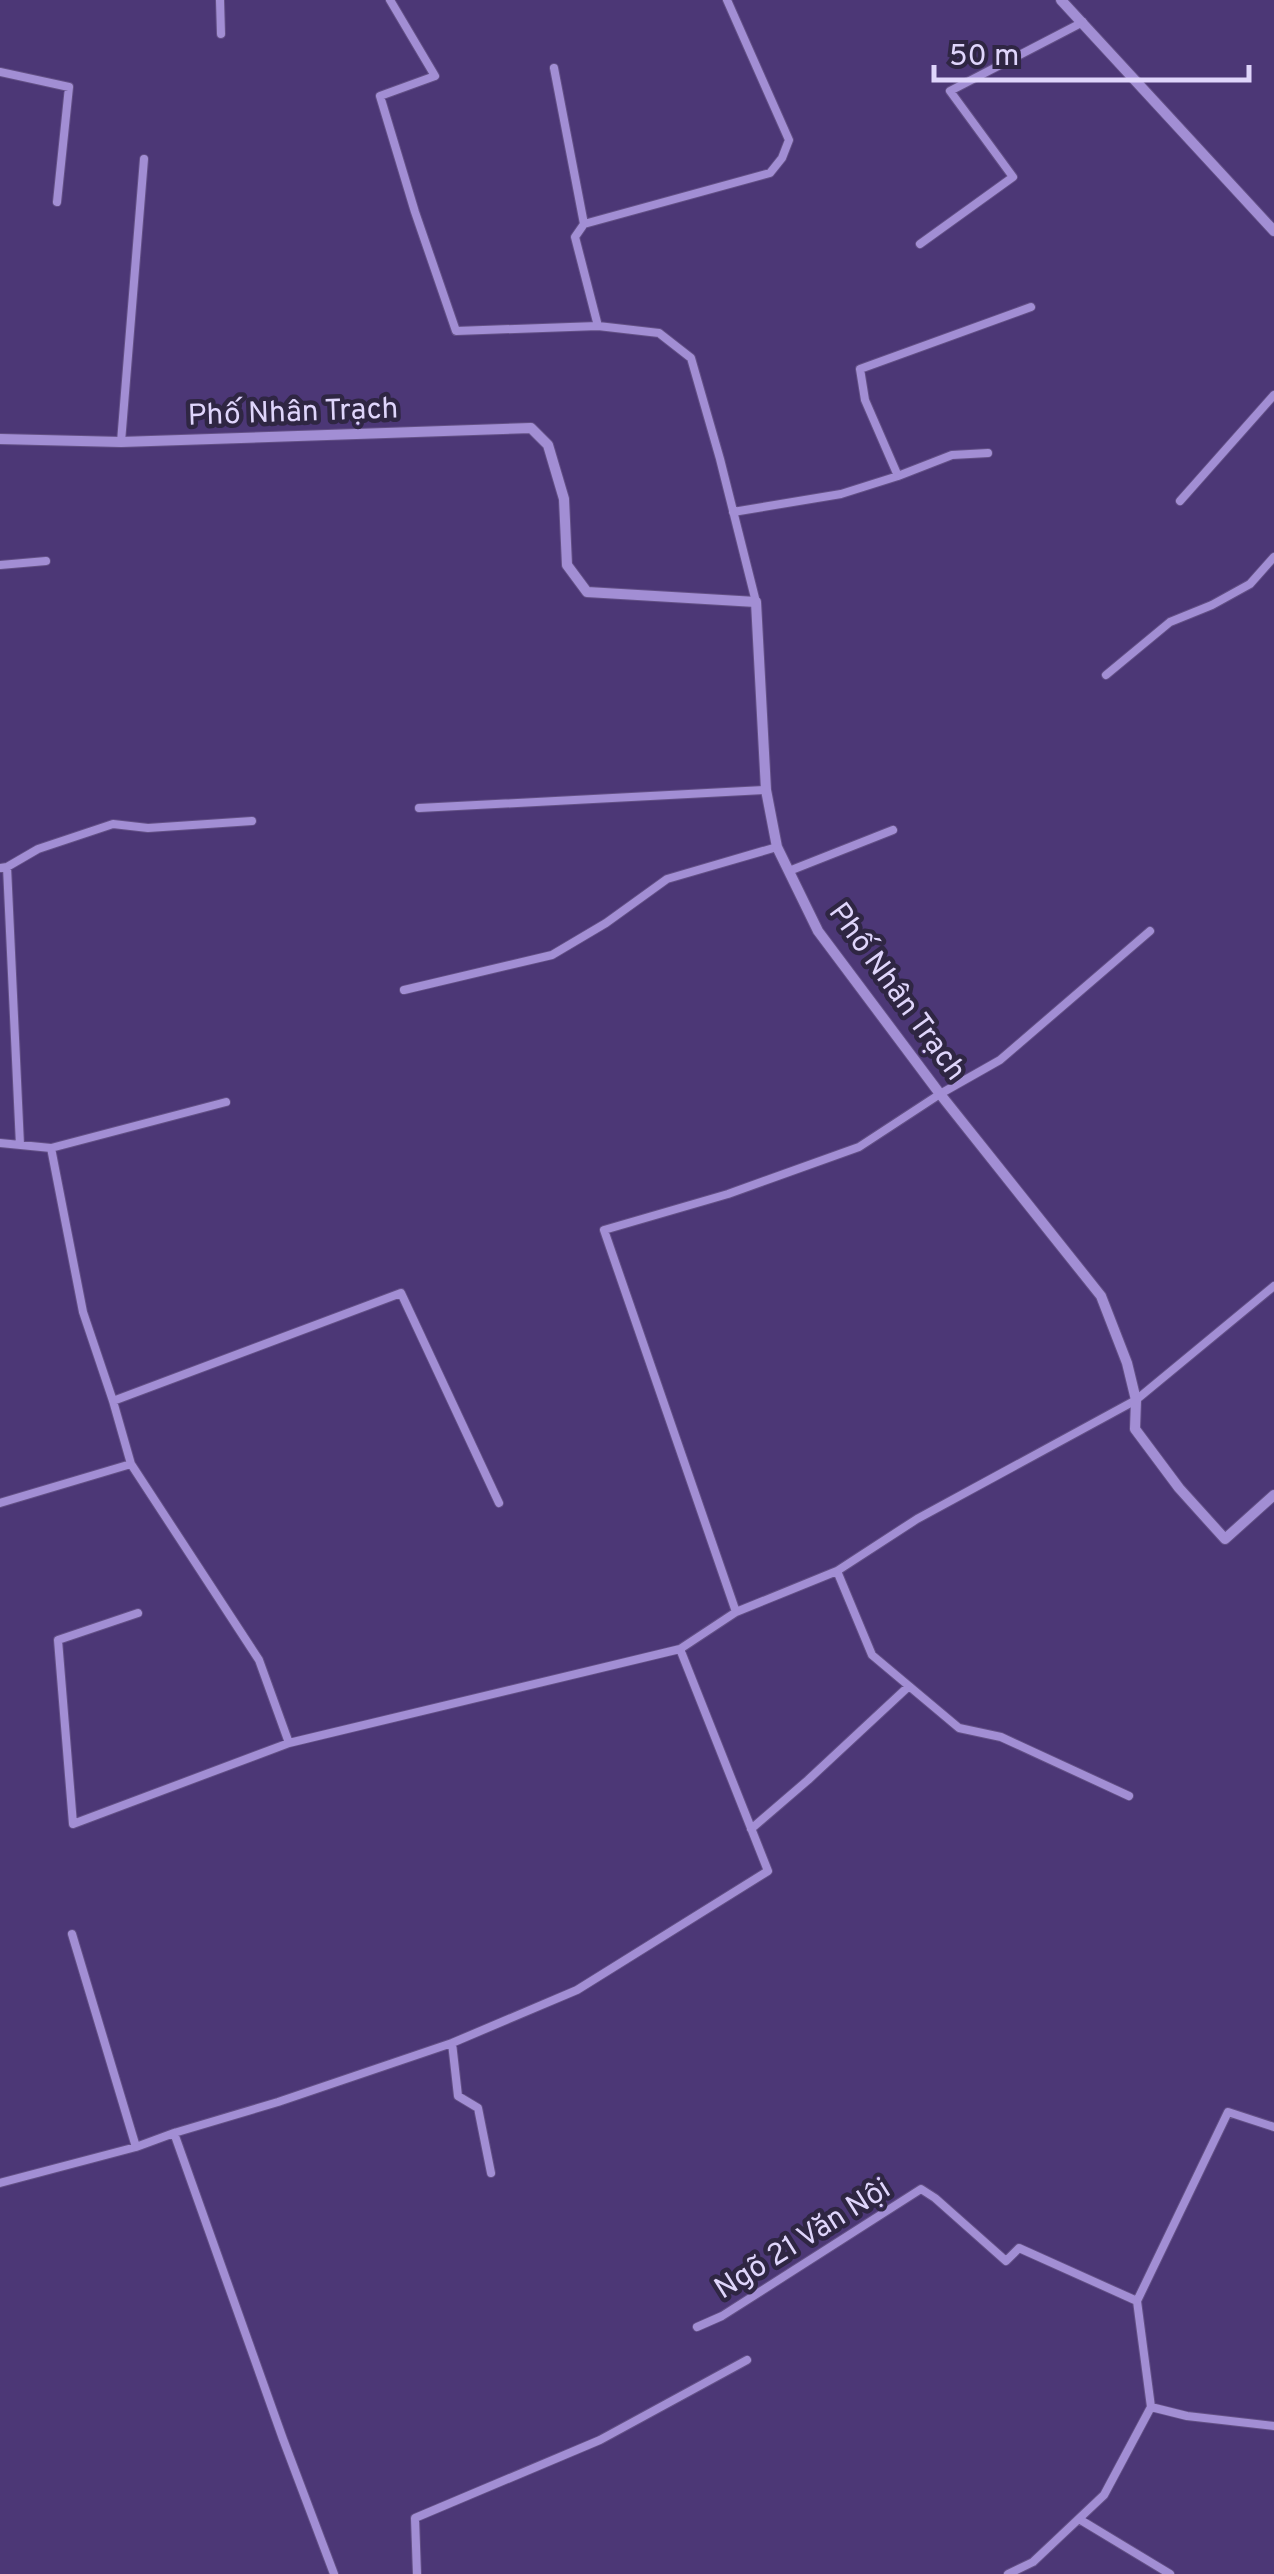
<svg xmlns="http://www.w3.org/2000/svg" width="1274" height="2574" viewBox="0 0 1274 2574" font-family="Overpass,sans-serif">
  <style>
    .lines { fill: none; stroke-linecap: round; stroke-linejoin: round }
    .lane-casing { stroke: #635086; stroke-width: 10 }
    .street-casing { stroke: #635086; stroke-width: 12 }
    .lane { stroke: #a28ed4; stroke-width: 8 }
    .street { stroke: #a28ed4; stroke-width: 10 }
    .labels { text-anchor: middle; stroke-width: 9; stroke-linejoin: round; paint-order: stroke }
    .street-label { font-size: 30px; fill: #dfd5fb; stroke: #2f2643 }
  </style>
  <rect width="100%" height="100%" fill="#4c3776"/>
  <g class="lines">
    <g class="lane-casing">
      <path id="lane" d="M220,0l1,34
        M390,0l45,76 -55,20 35,116 41,119 142,-5 61,7 32,25 29,101 36,143
        M554,68l30,156
        M0,72l69,15 -12,115
        M920,244l93,-67 -63,-86 133,-69
        M598,326l-23,-89 9,-13 186,-51 12,-15 7,-18 -62,-140
        M121,442l23,-283
        M898,476l-33,-76 -5,-31 171,-62
        M1180,501l94,-106
        M733,512l108,-18 57,-18 54,-21 36,-2
        M0,565l46,-4
        M1106,675l64,-53 42,-17 38,-21 24,-27
        M419,808l347,-18
        M7,867l13,278
        M0,868l7,-1 31,-18 75,-25 35,4 104,-7
        M789,871l104,-41
        M404,990l148,-35 54,-32 61,-44 110,-32
        M0,1143l51,5 175,-46
        M51,1148l32,164 30,89 18,63 128,196 30,83
        M113,1401l288,-108 98,210
        M0,1503l131,-39
        M837,1571l80,-52 219,-119 138,-114
        M736,1612l-132,-382 124,-36 131,-47 81,-53 60,-34 150,-129
        M138,1613l-80,27 15,184 216,-81 391,-94 56,-37 101,-41 35,84 87,73 42,9 128,59
        M751,1829l57,-49 101,-94
        M72,1934l64,213
        M452,2043l6,53 20,12 13,65
        M0,2183l136,-36 38,-14
        M1137,2301l91,-189 46,15
        M697,2327l25,-11 199,-127 14,9 71,63 13,-13 118,53 14,106 36,9 87,10
        M1079,2519l91,55
        M334,2574l-51,-135 -109,-306 104,-31 174,-59 125,-53 191,-119 -88,-222
        M417,2574l-2,-56 185,-78 147,-80
        M1008,2574l25,-12 71,-67 47,-88"/>
    </g>
    <g class="street-casing">
      <path id="street" d="M1061,0l213,231
        M0,439l121,3 410,-14 17,17 16,54 3,66 20,27 169,10 10,188 11,57 41,84 122,163 161,202 26,67 9,37 -1,29 44,59 46,51 49,-44"/>
    </g>
    <use href="#lane" class="lane"/>
    <use href="#street" class="street"/>
  </g>
  <g class="labels">
    <g class="street-label">
      <text transform="translate(293 411) rotate(-2)" y="10">Phố Nhân Trạch</text>
      <text transform="translate(898 991) rotate(54)" y="10">Phố Nhân Trạch</text>
      <text transform="translate(802 2238) rotate(-32)" y="10">Ngõ 21 Văn Nội</text>
    </g>
  </g>
  <path d="M934 65v15h315v-15" fill="none" stroke="#dfd5fb" stroke-width="5"/>
  <text x="949" y="65" font-size="30" fill="#dfd5fb" stroke="#2f2643" stroke-width="8" paint-order="stroke">50 m</text>
</svg>
